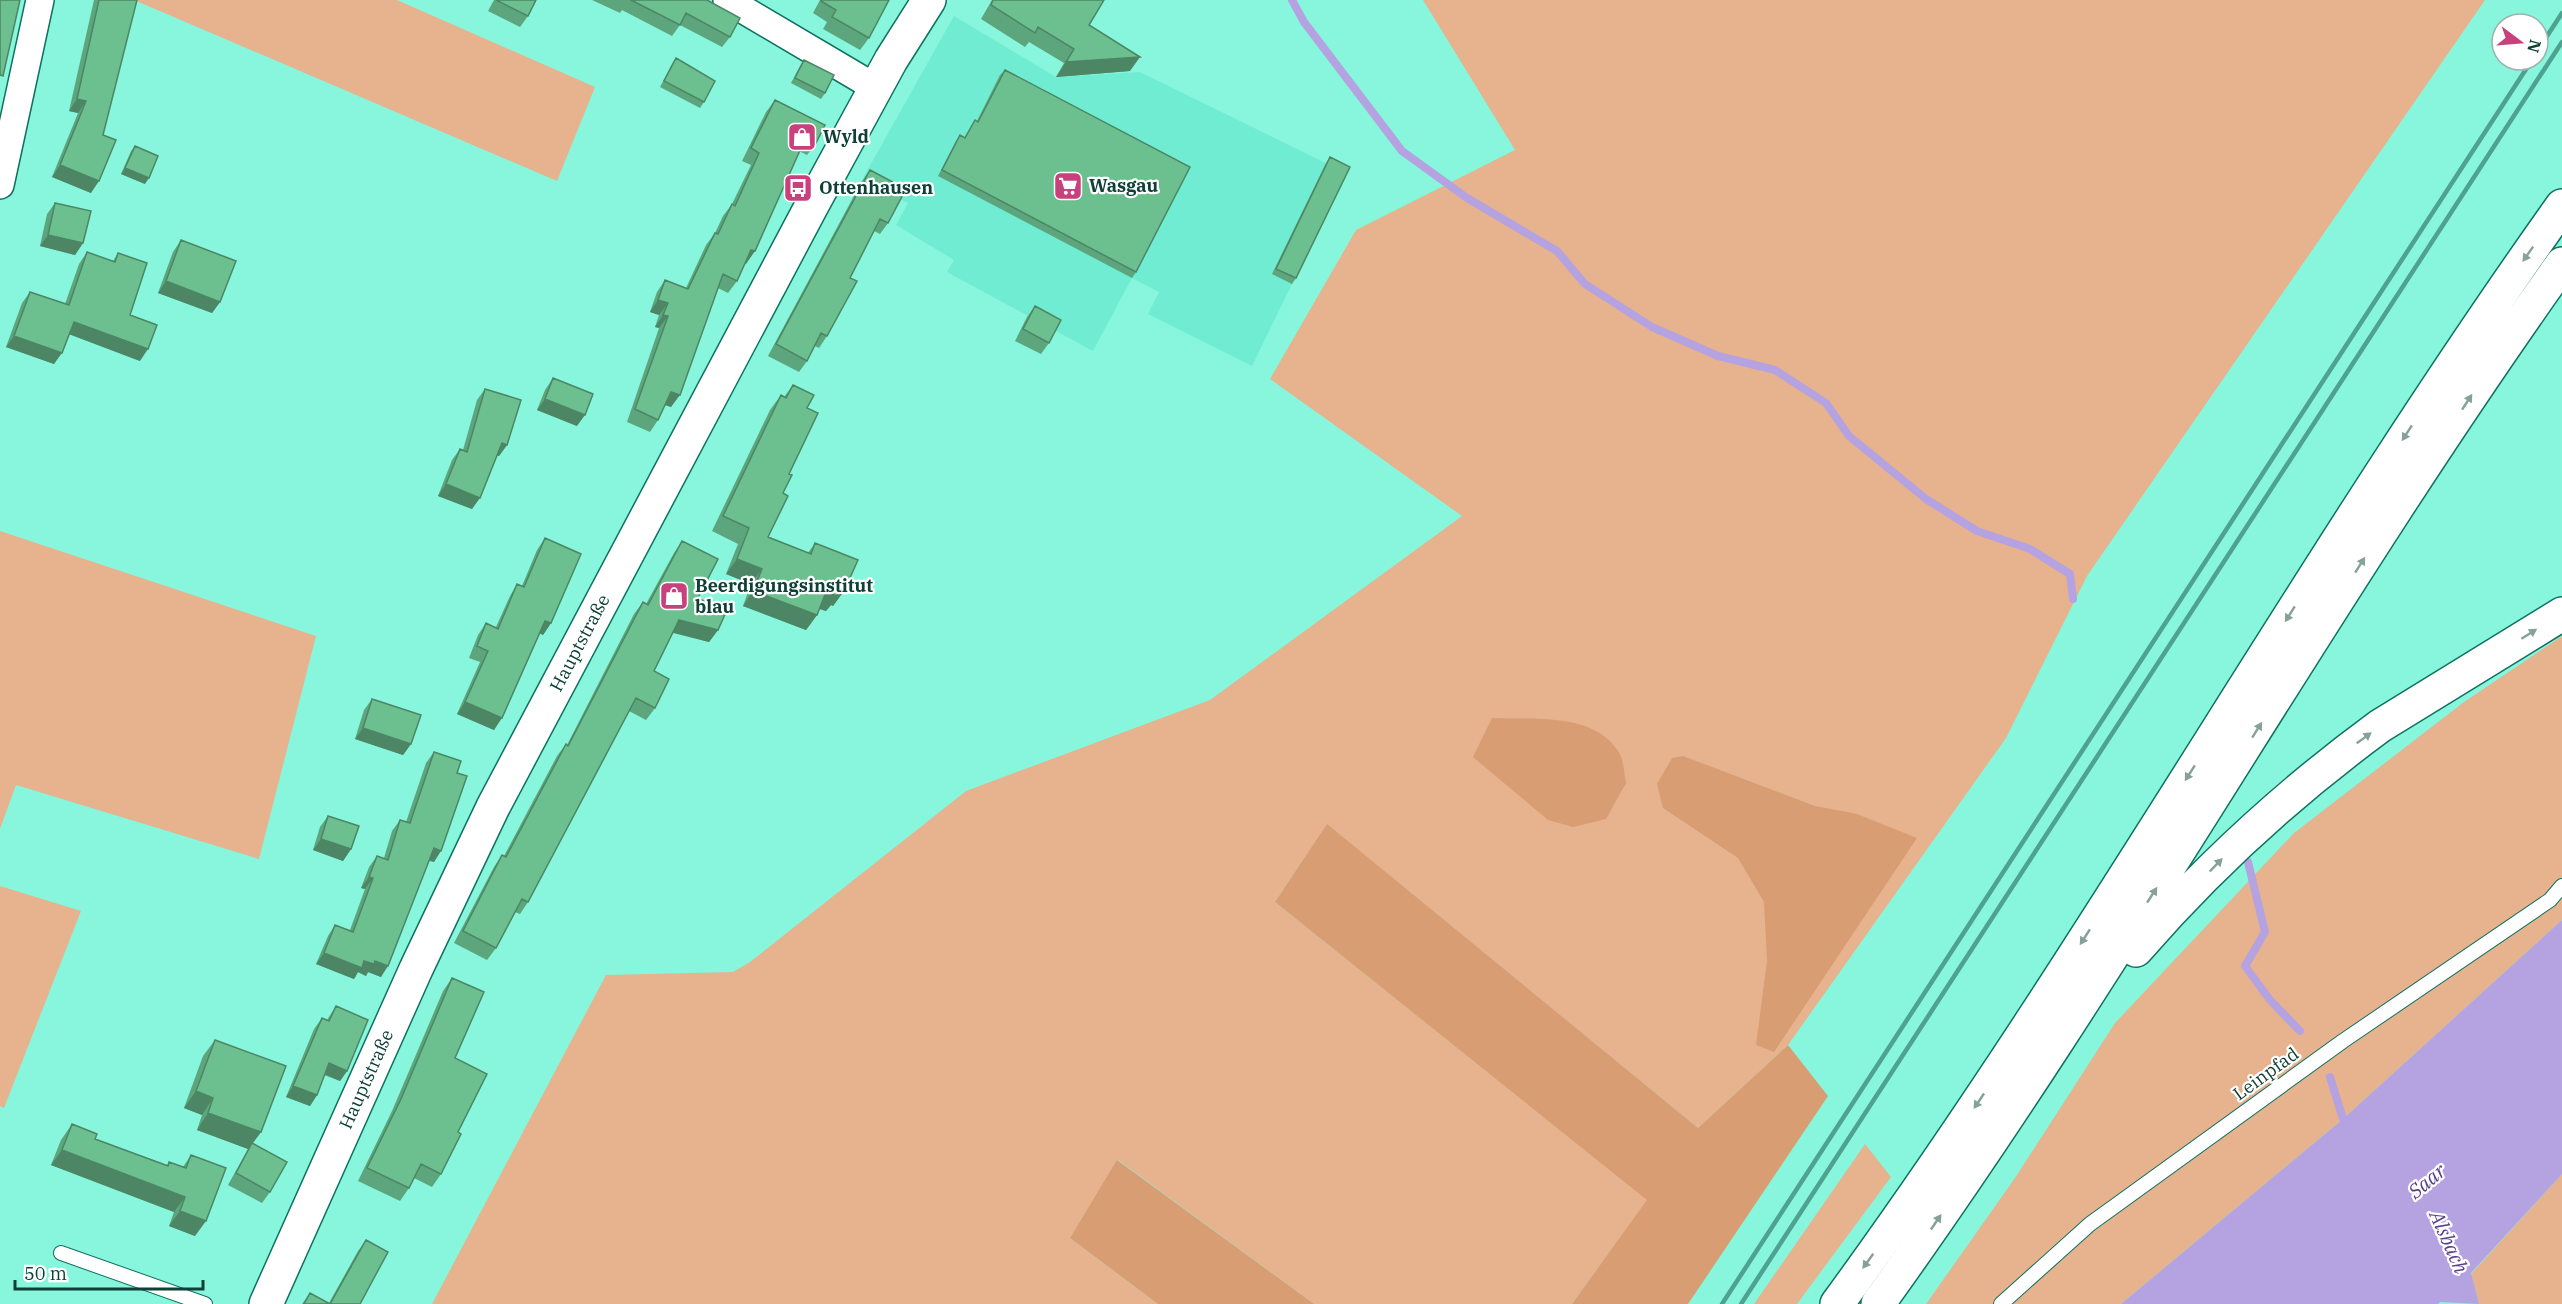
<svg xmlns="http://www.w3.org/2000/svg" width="2562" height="1304" viewBox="0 0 2562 1304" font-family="'IBM Plex Serif',serif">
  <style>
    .built { fill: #6fecd1 }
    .green { fill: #e6b38e }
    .forest { fill: #d89d72 }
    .water { fill: #b4a2e1 }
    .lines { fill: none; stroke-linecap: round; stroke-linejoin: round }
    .stream { stroke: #b4a2e1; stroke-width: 8 }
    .lane-casing { stroke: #0f7160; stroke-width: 16 }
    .street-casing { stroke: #0f7160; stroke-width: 30 }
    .secondary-casing { stroke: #0f7160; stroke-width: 36 }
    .highway-casing { stroke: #0f7160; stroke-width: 36 }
    .lane { stroke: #fff; stroke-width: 14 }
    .street { stroke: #fff; stroke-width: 27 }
    .secondary { stroke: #fff; stroke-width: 33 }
    .highway { stroke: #fff; stroke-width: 33 }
    .rail { stroke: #4fa290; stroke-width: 4.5 }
    .wall { fill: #5da57c }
    .shaded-wall { fill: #4c8665 }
    .building { fill: #6cc090; stroke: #4c8665; stroke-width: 1.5 }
    .oneway { fill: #86a09a }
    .labels { text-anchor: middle; stroke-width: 4.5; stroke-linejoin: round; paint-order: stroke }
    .poi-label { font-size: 18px; font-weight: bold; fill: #0e4036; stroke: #fff; text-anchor: start }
    .street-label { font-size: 18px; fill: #0e4036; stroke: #fff }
    .water-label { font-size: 20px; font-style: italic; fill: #593f8a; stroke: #fff }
  </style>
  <rect width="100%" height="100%" fill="#87f6dd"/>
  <path class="built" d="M954,16l102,61 84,-5 206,101 -94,193 -104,-52 11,-22 -27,-14 -39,73 -146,-79 7,-12 -58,-35 12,-22 -45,-25z"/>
  <path class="green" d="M134,0h263l198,87 -38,94z
    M1423,0h1062l-398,576 -81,162 -218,307 -90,83 -371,-303 -52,77 373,298 -76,104h-258l-196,-144 -48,78 88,66h-726l174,-329 127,-3 17,-10 216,-171 244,-91 252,-184 -192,-137 86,-149 159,-80z
    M0,531l316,105 -57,223 -243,-74 -16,44z
    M2562,636v284l-219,199 -222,185h-195l89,-126 100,-155 179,-190 170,-131z
    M0,886l81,25 -77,197 -4,-2z
    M1865,1144l26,33 -94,127h-43z
    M2562,1174v130h-83l-8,-30z"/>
  <path class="forest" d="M1492,718c41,2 101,-6 126,33 6,8 6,23 8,32l-20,36 -33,8 -25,-7 -75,-63z
    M1683,756l132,50 42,8 60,24 -143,214 -18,-7 11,-84 -3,-59 -26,-44 -75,-50 -6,-24 15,-26z
    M1327,824l371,304 90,-83 40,51 -140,208h-116l75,-104 -372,-298z
    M1117,1160l197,144h-156l-88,-66z"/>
  <path class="water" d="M2562,920v254l-91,99 8,31 -39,-2 -2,2h-317l222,-185z"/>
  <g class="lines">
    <path class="stream" d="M1292,0l12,22 98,129 65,47 90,53 28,33 67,43 66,29 57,14 51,33 23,33 77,63 51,32 53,18 40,25 3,25
      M2248,862l17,70 -20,34 25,34 30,31
      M2330,1077l13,42 6,6"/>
    <g class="lane-casing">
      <path id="lane" d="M61,1253l144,51
        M2001,1304l89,-80 253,-183 207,-141 12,-14"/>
    </g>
    <g class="street-casing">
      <path id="street" d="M727,0l149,88
        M0,185l40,-185"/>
    </g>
    <g class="secondary-casing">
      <g id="secondary">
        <path id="s1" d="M266,1304l150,-335 77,-162 318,-600 80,-147 38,-60"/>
      </g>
    </g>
    <g class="highway-casing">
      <path id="highway" d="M2136,950c73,-84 154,-158 244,-224l182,-112
        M1837,1304c259,-354 470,-740 725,-1098
        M1878,1304c243,-337 443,-702 684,-1040"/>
    </g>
    <use href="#lane" class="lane"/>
    <use href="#street" class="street"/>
    <use href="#secondary" class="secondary"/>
    <use href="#highway" class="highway"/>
    <path class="rail" d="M2538,50l24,-37
      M1722,1304l810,-1244
      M1741,1304l821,-1262"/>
  </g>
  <path class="wall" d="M94,0h43l-34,135 -12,58 -39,-16 26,-64 -9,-2z
    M494,0h42l-8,16 -8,11 -32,-16z
    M592,0h115l23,37 -8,10 -42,-22 -8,11 -50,-26 -2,3z
    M820,0h69l-20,38 -9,12 -37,-21 4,-7 -14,-9z
    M992,0h112l-15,25 41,46 -74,6 8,-14 -35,-21 -4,5 -44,-28z
    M676,58l28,44 -4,6 -40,-21 12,-23z
    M804,60l21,33 -4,6 -30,-16 9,-17z
    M1005,70l131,202 -4,6 -194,-102 18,-35 4,-6 4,3 11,-18 2,1 23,-46z
    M775,100l41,43 -9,12 -8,-4 -44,100 -10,12 -8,18 -9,12 -10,-5 -47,119 -6,-2 -7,15 -8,12 -23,-10 32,-94 -4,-1 4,-12 -9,-3 7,-20 8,-12 21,8 20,-43 9,-12 8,-17 9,-12 19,-39 -9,-4 24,-49z
    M135,146l10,38 -24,-10 10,-23z
    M1330,157l-34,121 -4,6 -20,-10 54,-111z
    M870,170l18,53 -8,11 -6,-3 -24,47 -23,58 -8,12 -4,-2 -8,15 -8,11 -31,-16 94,-175z
    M55,203l28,40 -8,12 -35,-9 7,-32z
    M181,240l39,62 -8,11 -54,-20 15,-41z
    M87,252l26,9 5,-8 12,62 10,46 -71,-27 -15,30 -48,-17 16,-44 8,-11 35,12 14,-40z
    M1035,306l14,37 -8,11 -26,-13 12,-24z
    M553,378l24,48 -40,-16 8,-20z
    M793,385l14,23 -24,85 -15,44 40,16 7,-10 29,48 -11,15 -2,-1 -5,6 -7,-2 -2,6 -11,15 -63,-24 8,-22 -25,-10 12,-30 -26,-13 58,-121 11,-15 3,2z
    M485,389l22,56 -8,11 -2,-1 -25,54 -34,-13 14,-36 8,-11 3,1 14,-50z
    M545,538l6,85 -8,12 -4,-2 -45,97 -37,-16 23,-52 -11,-4 9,-23 8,-12 10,4 14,-31 7,-12 5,2 15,-36z
    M682,541l16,57 20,32 -9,12 -36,-9 -19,38 1,37 -9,12 -17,-9 -101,191 -8,12 -5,-2 -19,36 -9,12 -33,-17 40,-76 8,-12 2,1 53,-100 9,-12 1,1 67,-131 9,-12 3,2 28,-51z
    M372,699l39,45 -8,11 -48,-16 9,-29z
    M434,752l23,21 -23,89 -5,-2 -48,117 -13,-5 -2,4 -8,-4 -4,7 -38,-15 12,-28 7,-11 15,5 15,-41 -4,-1 8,-21 8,-11 7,2 8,-27 8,-11 6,2 20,-59z
    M328,816l23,33 -8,12 -30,-11 7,-23z
    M452,978l6,154 -17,42 -9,13 -18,-9 -5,10 -9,13 -42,-20 34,-70 51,-120z
    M336,1006l11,65 -7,10 -16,-6 -7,20 -7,11 -24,-9 28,-68 8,-11 5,2z
    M215,1040l46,92 -8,11 17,49 -8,11 -34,-18 20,-36 -51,-19 5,-15 -18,-7 19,-52z
    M72,1124l23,15 72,26 2,-3 14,5 8,-12 4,81 -26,-10 5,-14 -123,-47 10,-25z
    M366,1240l-6,64h-58l8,-11 19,10 29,-52z"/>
  <path class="shaded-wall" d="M1140,57l-10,14 -74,6 10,-15z
    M77,99l9,2 -8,12 -9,-2z
    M60,165l39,16 -8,12 -39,-16z
    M125,168l24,10 -4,6 -24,-10z
    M48,235l35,8 -8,12 -35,-9z
    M751,250l4,1 -9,13 -3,-2z
    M166,281l54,21 -8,11 -54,-20z
    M658,300l10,3 -9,12 -9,-3z
    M663,315l5,1 -9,12 -4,-1z
    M74,322l74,27 -8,12 -74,-28z
    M14,336l48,17 -8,11 -48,-17z
    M671,392l9,3 -9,12 -9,-3z
    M545,399l40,16 -8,11 -40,-16z
    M502,443l5,2 -8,11 -5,-2z
    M446,484l34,14 -8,11 -34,-13z
    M737,559l25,10 -11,15 -25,-10z
    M839,589l5,2 -11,15 -2,-1 -5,6 -11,-4 11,-15z
    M753,591l64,24 -11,15 -63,-24z
    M679,620l39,10 -9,12 -38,-10z
    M545,621l6,2 -8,12 -6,-3z
    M465,702l37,16 -8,12 -37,-16z
    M363,728l48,16 -8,11 -48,-16z
    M321,839l30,10 -8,12 -30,-11z
    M434,848l7,3 -7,11 -8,-2z
    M369,877l4,1 -8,11 -4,-1z
    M324,953l40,8h11l13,5 -7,11 -13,-5 -2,4 -8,-4 -4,7 -38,-15z
    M329,1063l18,8 -7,10 -18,-8z
    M293,1086l24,9 -7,11 -24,-9z
    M196,1091l17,7 -11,17 -18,-7z
    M208,1113l53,19 -13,17 -51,-19z
    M62,1150l123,47 -11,15 -123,-47z
    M180,1211l26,10 -11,15 -26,-10z"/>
  <path class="building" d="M0,0h20l-17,76 -3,-1z
    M99,0h38l-34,135 13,5 -17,41 -39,-16 26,-64 -9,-2z
    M496,0h40l-8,16z
    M631,0h76l33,18 -10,19 -44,-24 -6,12z
    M822,0h67l-20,38 -37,-21 4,-7 -15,-9z
    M993,0h111l-15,25 51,32 -74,5 8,-13 -36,-22 -3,6 -44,-28z
    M676,58l39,23 -11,21 -40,-21z
    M804,60l30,15 -9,18 -30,-15z
    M1005,70l185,97 -54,105 -194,-102 18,-35 5,3 10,-18 3,2z
    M775,100l50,25 -9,18 -10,-6 -51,114 -4,-1 -14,31 -14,-7 -43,121 -9,-3 -13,28 -23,-11 33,-93 -5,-1 5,-12 -10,-3 7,-20 23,9 27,-56 3,1 14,-30 3,2 24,-53 -8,-5z
    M135,146l23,10 -9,22 -24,-10z
    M1330,157l20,10 -54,111 -20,-9z
    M870,170l36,19 -18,34 -8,-4 -30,59 7,3 -30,55 -6,-3 -14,28 -31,-17z
    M55,203l36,8 -8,32 -35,-8z
    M181,240l55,21 -16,41 -54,-21z
    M87,252l28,10 3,-9 29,10 -17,52 27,10 -9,24 -74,-27 -12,31 -48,-17 16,-44 39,13z
    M1035,306l26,14 -12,23 -26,-14z
    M553,378l40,16 -8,21 -40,-16z
    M793,385l21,10 -7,13 11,5 -29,61 3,1 -9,18 5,3 -20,41 43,17 4,-11 43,17 -14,31 -5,-2 -2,7 -11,-4 -9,23 -64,-24 9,-22 -25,-10 12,-31 -26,-12 58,-121 5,3z
    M485,389l36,11 -14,45 -5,-2 -22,55 -34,-14 14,-35 7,3z
    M545,538l36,16 -30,69 -6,-2 -43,97 -37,-16 23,-51 -11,-5 9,-23 12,6 19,-45 7,3z
    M682,541l36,18 -20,39 28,14 -8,18 -39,-10 -25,51 15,8 -14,29 -19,-10 -108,204 -6,-3 -26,49 -33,-17 39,-76 4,2 60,-113 2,2 75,-144 5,3z
    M372,699l49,16 -10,29 -48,-16z
    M434,752l27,9 -4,12 10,3 -26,75 -7,-3 -46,118 -13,-5 -1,3 -10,-3 -2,7 -38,-15 11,-28 18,7 20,-54 -4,-1 8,-21 11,4 12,-40 10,3z
    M328,816l31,10 -8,23 -30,-10z
    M452,978l32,14 -29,66 32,16 -29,58 3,2 -20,40 -20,-10 -12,24 -42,-20 34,-69z
    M336,1006l32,14 -21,51 -18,-8 -12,32 -24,-9 29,-68 7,3z
    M215,1040l71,26 -25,66 -53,-19 5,-15 -17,-7z
    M72,1124l25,10 -2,5 73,27 1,-4 17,6 5,-13 35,13 -20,53 -26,-10 5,-14 -123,-47z
    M252,1143l35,19 -17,30 -34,-19z
    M366,1240l22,12 -28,52h-56l6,-11 20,11z"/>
  <defs><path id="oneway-solid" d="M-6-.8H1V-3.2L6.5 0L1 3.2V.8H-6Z" transform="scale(1.5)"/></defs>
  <g class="oneway">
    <use href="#oneway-solid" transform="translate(2528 254) rotate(125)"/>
    <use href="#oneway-solid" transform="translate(2467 402) rotate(-57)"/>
    <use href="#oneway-solid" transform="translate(2407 433) rotate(123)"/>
    <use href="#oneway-solid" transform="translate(2360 565) rotate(-58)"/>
    <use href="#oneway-solid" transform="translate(2290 614) rotate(122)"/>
    <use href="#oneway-solid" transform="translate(2529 634) rotate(-32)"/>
    <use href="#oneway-solid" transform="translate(2257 730) rotate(-58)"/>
    <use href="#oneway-solid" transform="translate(2364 738) rotate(-36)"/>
    <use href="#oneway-solid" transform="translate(2190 773) rotate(123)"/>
    <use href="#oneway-solid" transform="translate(2216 865) rotate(-46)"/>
    <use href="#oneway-solid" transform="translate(2152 895) rotate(-57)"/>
    <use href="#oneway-solid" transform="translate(2085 937) rotate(123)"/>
    <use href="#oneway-solid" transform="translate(1979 1101) rotate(124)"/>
    <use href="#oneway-solid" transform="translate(1936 1222) rotate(-56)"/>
    <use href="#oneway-solid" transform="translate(1868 1261) rotate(126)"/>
  </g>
  <defs>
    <g id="shop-square" transform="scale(1.5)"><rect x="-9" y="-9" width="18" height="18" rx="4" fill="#c8407c" stroke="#fff"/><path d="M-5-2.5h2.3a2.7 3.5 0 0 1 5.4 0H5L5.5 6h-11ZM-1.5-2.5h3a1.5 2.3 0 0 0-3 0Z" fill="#fff"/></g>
    <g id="supermarket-square" transform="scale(1.5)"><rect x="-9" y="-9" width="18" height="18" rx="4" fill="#c8407c" stroke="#fff"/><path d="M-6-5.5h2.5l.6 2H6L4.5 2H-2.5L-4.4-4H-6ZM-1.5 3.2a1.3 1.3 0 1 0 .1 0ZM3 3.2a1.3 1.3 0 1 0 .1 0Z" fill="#fff"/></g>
    <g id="bus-square" transform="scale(1.5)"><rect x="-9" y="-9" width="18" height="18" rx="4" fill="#c8407c" stroke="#fff"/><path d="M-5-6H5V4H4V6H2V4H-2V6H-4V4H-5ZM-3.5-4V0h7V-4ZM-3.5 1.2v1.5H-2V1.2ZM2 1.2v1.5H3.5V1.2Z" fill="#fff"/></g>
  </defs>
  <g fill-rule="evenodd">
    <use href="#shop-square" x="802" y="137"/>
    <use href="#supermarket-square" x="1068" y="186"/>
    <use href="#bus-square" x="798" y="188"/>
    <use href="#shop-square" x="674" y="596"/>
  </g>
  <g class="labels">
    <g class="poi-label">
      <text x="823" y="143">Wyld</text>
      <text x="1089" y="192">Wasgau</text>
      <text x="819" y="194">Ottenhausen</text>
      <text x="695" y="592">Beerdigungsinstitut<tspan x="695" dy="21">blau</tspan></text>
    </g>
    <g class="street-label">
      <text dy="6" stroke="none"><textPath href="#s1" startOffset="732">Hauptstraße</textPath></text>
      <text transform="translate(2266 1074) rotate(-36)" y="6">Leinpfad</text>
      <text dy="6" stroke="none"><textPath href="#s1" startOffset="246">Hauptstraße</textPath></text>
    </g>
    <g class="water-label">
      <text transform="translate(2427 1181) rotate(-40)" y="7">Saar</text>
      <text transform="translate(2449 1242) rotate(66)" y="7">Alsbach</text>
    </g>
  </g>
  <g transform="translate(2520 42) rotate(106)"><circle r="28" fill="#ffffff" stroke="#9fb3af" stroke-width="1.5"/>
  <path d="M0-4.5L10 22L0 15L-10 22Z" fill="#c8407c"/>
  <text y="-9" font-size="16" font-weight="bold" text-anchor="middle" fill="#0e4036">N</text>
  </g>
  <path d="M15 1280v9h188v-9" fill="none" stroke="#0e4036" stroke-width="3"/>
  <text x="24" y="1280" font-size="18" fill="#0e4036" stroke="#ffffff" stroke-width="4.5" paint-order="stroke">50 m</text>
</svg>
